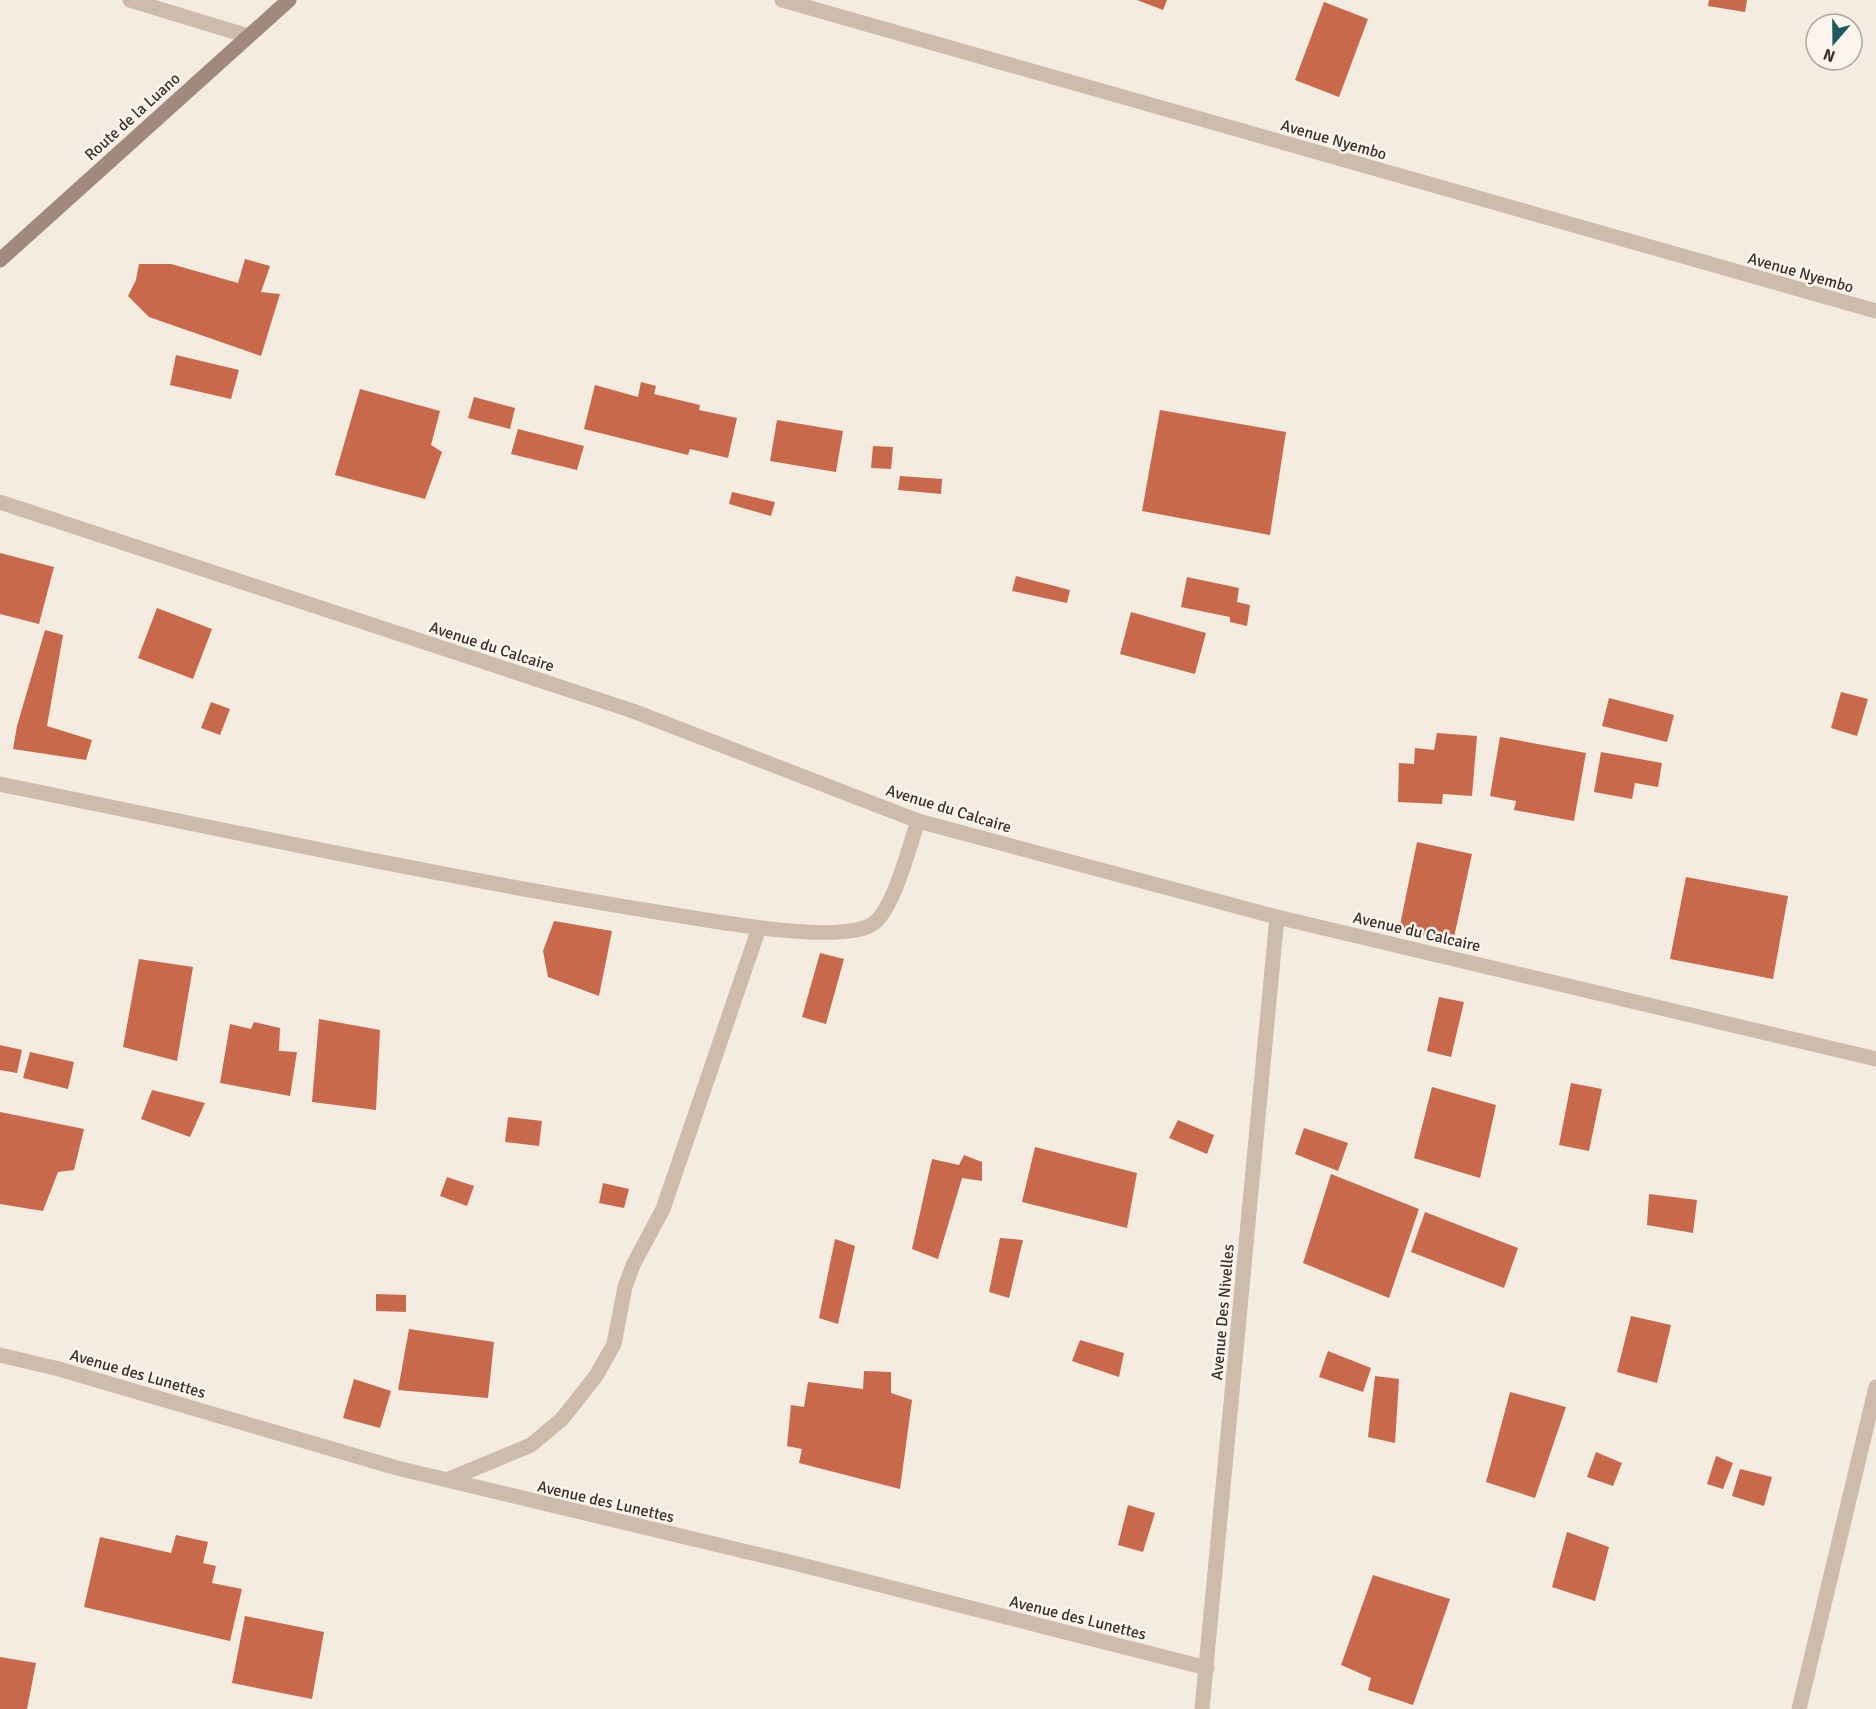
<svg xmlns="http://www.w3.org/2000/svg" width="1876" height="1709" viewBox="0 0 1876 1709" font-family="Signika,sans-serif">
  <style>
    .building { fill: #c8694b }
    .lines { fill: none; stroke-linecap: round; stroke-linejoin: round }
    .street { stroke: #cdbbac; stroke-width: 15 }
    .secondary { stroke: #a18a7d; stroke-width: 15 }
    .labels { text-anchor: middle; stroke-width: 5; stroke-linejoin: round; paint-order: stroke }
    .street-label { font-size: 16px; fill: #3b302b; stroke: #fbf5ee }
  </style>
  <rect width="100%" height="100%" fill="#f4ebe1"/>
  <path class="building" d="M1137,0h30l-4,10z
    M1709,0h38l-2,12 -37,-6z
    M1324,2l44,17 -29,78 -44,-17z
    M245,259l25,7 -9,26 19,2 -19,62 -112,-39 -21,-21 8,-16 3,-16h32l67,19z
    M176,355l63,15 -8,29 -61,-14z
    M641,382l15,4 -2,8 46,11 -1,5 38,8 -9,40 -38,-9 -2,6 -104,-26 11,-44 43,12z
    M360,389l80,22 -9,34 11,7 -17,47 -90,-24z
    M474,397l41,11 -5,21 -42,-11z
    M1160,410l126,22 -16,103 -128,-24z
    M777,420l66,11 -7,41 -66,-11z
    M518,429l66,17 -7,24 -66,-16z
    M873,446l20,1 -2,22 -20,-1z
    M900,476l42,3 -1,15 -43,-4z
    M732,492l43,10 -4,14 -42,-12z
    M0,553l54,14 -15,57 -39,-10z
    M1016,576l54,14 -3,13 -55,-12z
    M1187,577l52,11 -2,14 13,3 -3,21 -17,-4v-5l-49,-10z
    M157,608l55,21 -19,50 -55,-21z
    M1131,612l75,21 -11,41 -75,-20z
    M45,630l18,5 -16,91 45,14 -6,20 -73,-11 4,-23z
    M1841,692l27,7 -11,37 -26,-8z
    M1609,698l65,17 -7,27 -65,-16z
    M211,702l19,7 -10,26 -19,-7z
    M1437,733l40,3 -5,60 -29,-2 -1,10 -44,-2 1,-39 15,1 1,-16 19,2z
    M1500,737l86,16 -12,68 -60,-11 2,-9 -26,-5z
    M1601,752l61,11 -4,24 -23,-4 -3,16 -38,-7z
    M1417,842l55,12 -19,88 -54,-12z
    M1686,877l102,19 -15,83 -103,-20z
    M554,921l58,10 -13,65 -51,-19 -5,-26z
    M820,953l24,6 -18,65 -24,-7z
    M139,959l54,8 -16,94 -54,-14z
    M1439,997l25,5 -13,55 -24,-6z
    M319,1019l61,11 -4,80 -64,-8z
    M254,1022l26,6 -1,23 18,1 -7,44 -70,-13 10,-59 21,5z
    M0,1045l22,5 -5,23 -17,-3z
    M30,1052l44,10 -6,27 -45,-11z
    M1571,1083l31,6 -13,62 -30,-6z
    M1432,1087l64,18 -16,73 -66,-20z
    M152,1090l53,13 -15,34 -49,-18z
    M0,1112l84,17 -10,41 -16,2 -15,39 -43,-7z
    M508,1117l34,4 -3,25 -34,-4z
    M1178,1120l36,15 -7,19 -38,-16z
    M1304,1128l44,15 -10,28 -43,-17z
    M1035,1147l102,26 -10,55 -105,-26z
    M964,1155l18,7v19l-20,-3 -24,81 -26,-10 20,-90 27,6z
    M1331,1174l88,35 -30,89 -86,-35z
    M447,1177l27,9 -7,20 -27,-10z
    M603,1183l26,6 -5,19 -25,-5z
    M1649,1194l48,6 -4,33 -46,-8z
    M1425,1212l93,36 -14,40 -93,-36z
    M1000,1238l23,2 -14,58 -20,-6z
    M835,1239l20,7 -17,78 -19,-6z
    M376,1294l30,1v17l-30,-1z
    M1631,1316l40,9 -14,58 -40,-11z
    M409,1329l85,13 -6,56 -90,-8z
    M1080,1340l44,13 -5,24 -47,-16z
    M1328,1351l43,17 -8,24 -44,-15z
    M864,1371l27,1v21l21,7 -12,89 -101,-26 3,-14 -15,-3 4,-41 13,2 4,-25 55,7z
    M1375,1376l24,3 -4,64 -27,-6z
    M354,1379l37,12 -11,37 -37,-10z
    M1510,1392l56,15 -31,91 -49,-16z
    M1596,1452l26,11 -9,23 -26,-9z
    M1716,1456l17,7 -10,26 -16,-5z
    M1740,1469l32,8 -8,29 -32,-10z
    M1128,1505l27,8 -12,39 -25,-7z
    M1567,1532l42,15 -14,54 -43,-14z
    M176,1535l32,7 -5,21 13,3 -4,17 30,6 -12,52 -146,-34 16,-70 71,16z
    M1373,1575l77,24 -37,106 -45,-15 3,-12 -30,-13z
    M245,1616l79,16 -12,67 -80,-16z
    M0,1657l36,6 -9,46h-27z"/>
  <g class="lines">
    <path class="street" d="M130,0l118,36
      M782,0l1094,311
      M0,502l633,209 285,110 359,96 599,142
      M0,784c219,45 437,92 657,128 44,7 179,33 214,13 22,-12 38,-78 47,-104
      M0,1355l59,14 338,99 401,96 409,104
      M447,1480l84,-35 31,-26 34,-43 18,-32 11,-57 8,-22 30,-56 96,-281
      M1202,1709l75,-792
      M1799,1709l77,-322"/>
    <path class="secondary" d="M0,260l289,-260"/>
  </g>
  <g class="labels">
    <g class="street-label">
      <text transform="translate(132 116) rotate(-42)" y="6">Route de la Luano</text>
      <text transform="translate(1334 139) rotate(16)" y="6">Avenue Nyembo</text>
      <text transform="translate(1801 272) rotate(16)" y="6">Avenue Nyembo</text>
      <text transform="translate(492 646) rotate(18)" y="6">Avenue du Calcaire</text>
      <text transform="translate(949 808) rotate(17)" y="6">Avenue du Calcaire</text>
      <text transform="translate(1417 931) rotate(13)" y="6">Avenue du Calcaire</text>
      <text transform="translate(1222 1312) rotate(-85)" y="6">Avenue Des Nivelles</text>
      <text transform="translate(138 1373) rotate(16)" y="6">Avenue des Lunettes</text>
      <text transform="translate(606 1501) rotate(13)" y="6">Avenue des Lunettes</text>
      <text transform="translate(1078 1617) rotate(14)" y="6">Avenue des Lunettes</text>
    </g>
  </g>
  <g transform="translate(1834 42) rotate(200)"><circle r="28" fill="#fbf5ee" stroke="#aea6a0" stroke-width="1.5"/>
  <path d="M0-4.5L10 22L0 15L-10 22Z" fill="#1f5a5e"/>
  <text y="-9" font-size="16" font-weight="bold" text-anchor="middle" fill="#3b302b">N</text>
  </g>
</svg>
